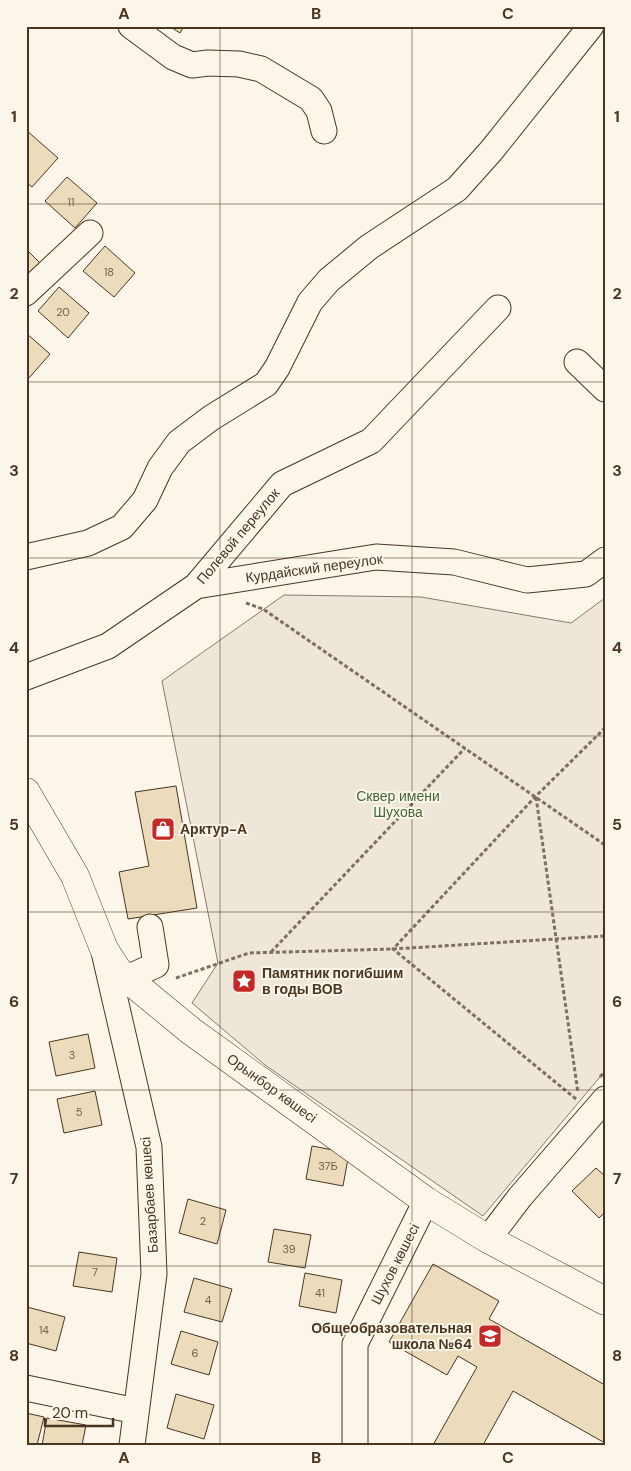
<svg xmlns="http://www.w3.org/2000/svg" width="631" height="1471" viewBox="0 0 631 1471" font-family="'DM Sans',sans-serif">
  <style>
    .green { fill: #ede6d9; stroke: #887966 }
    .building { fill: #ecdcbc; stroke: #4a3520 }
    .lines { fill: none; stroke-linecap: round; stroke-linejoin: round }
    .minor-casing { stroke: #4a3520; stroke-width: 27 }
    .major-casing { stroke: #4a3520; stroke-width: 29 }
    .path { stroke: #7f6f5c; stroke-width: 3; stroke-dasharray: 4 2.5; stroke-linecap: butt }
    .minor { stroke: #fbf6e9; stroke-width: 25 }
    .major { stroke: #fbf6e9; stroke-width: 28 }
    .grid { fill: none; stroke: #4a3520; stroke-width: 1; stroke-opacity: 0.55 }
    .labels { text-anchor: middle; stroke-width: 4; stroke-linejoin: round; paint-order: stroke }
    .number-label { font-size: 11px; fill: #725f47 }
    .street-label { font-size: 14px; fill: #4a3520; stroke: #fbf6e9 }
    .park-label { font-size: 14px; fill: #436837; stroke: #fbf6e9 }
    .poi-label { font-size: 14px; font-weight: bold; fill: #4a3520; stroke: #fbf6e9; text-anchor: start }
    .neatline { fill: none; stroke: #4a3520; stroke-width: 2 }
    .grid-label { font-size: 16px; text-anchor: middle; font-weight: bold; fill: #4a3520 }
  </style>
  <rect width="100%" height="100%" fill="#fbf6e9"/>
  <path class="green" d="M284,595l137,2 150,26 34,-25v473l-122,145 -218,-151 -73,-62 26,-40 -56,-282z"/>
  <path class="building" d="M169,26h15l-4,7z
    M26,130l32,28 -26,29 -6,-5z
    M67,177l30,26 -22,25 -30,-27z
    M105,246l30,27 -21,24 -31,-26z
    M26,249l17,17 -17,17z
    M59,287l30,26 -21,25 -30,-27z
    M26,333l24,21 -21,24 -3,-2z
    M176,786l21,122 -69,11 -9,-47 30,-6 -14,-74z
    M88,1034l7,34 -39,8 -7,-34z
    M95,1091l7,34 -38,8 -7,-34z
    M312,1146l37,7 -6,33 -37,-7z
    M596,1168l9,8v36l-6,6 -27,-27z
    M188,1199l38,11 -9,34 -38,-11z
    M274,1229l37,6 -6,33 -37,-6z
    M79,1252l38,6 -5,34 -39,-6z
    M433,1264l66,37 -10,18 116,66v58l-92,-52 -30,54h-50l44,-78 -19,-11 -11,19 -58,-33z
    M305,1273l37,7 -6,33 -37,-7z
    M194,1278l38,11 -10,33 -38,-10z
    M27,1307l38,10 -9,34 -30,-8z
    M181,1331l37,11 -9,33 -38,-11z
    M176,1394l38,11 -10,34 -37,-11z
    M26,1413l18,4 -7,28h-11z
    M47,1418l39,7 -4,20h-40z"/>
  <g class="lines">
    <g class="minor-casing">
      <path id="minor" d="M131,26l42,31 19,8 16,-2 31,1 22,5 50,30 8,12 5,20
        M26,293l64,-60
        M577,362l28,27
        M26,557l62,-14 34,-16 23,-27 15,-32 19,-26 32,-24 55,-34 11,-16 33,-66 19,-22 40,-33 88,-58 34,-38 100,-125
        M196,586l180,-29 78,5 73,18 59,-6 19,-14
        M26,677l82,-31 88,-60 86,-102 89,-43 127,-133
        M104,952l45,195 5,127 -22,171
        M127,978l29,-13 -6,-38
        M488,1239l32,-42 85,-98
        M26,1388l110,23
        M355,1445v-101l71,-143"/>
    </g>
    <g class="major-casing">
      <path id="major" d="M26,792l49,84 29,73 14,22 73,60 235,170 62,38 117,62"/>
    </g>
    <path class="path" d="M246,603l17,6 342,236
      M536,797l42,296
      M271,952l194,-204
      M176,978l73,-25 144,-4 212,-13
      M600,1077l5,-6
      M576,1099l-183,-150 142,-152 70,-69"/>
    <use href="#minor" class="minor"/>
    <use href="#major" class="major"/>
  </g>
  <path class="grid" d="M220,26v1419M412,26v1419M26,204h579M26,382h579M26,558h579M26,736h579M26,912h579M26,1090h579M26,1266h579"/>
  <defs>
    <g id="shop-square" transform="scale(1.25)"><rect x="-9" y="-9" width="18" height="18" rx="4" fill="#c62828" stroke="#fbf6e9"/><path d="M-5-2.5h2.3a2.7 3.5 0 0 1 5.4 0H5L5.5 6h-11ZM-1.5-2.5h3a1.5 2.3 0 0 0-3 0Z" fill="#fff"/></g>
    <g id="sight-square" transform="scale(1.25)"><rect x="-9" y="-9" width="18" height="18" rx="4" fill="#c62828" stroke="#fbf6e9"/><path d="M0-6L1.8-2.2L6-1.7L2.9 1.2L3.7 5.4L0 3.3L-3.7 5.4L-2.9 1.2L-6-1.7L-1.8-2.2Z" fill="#fff"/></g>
    <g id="school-square" transform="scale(1.25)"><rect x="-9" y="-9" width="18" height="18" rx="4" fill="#c62828" stroke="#fbf6e9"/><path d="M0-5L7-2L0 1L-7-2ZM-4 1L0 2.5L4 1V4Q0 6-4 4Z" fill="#fff"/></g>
  </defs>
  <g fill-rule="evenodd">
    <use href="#shop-square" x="163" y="829"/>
    <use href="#sight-square" x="244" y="981"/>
    <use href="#school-square" x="490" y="1336"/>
  </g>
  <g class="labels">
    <g class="number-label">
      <text x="71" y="206">11</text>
      <text x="109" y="276">18</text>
      <text x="63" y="316">20</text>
      <text x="72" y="1059">3</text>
      <text x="79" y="1116">5</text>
      <text x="328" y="1170">37Б</text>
      <text x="203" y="1225">2</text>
      <text x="289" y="1253">39</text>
      <text x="95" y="1276">7</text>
      <text x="320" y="1297">41</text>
      <text x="208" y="1304">4</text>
      <text x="44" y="1334">14</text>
      <text x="195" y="1357">6</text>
    </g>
    <g class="street-label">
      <text transform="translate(238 536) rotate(-50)" y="5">Полевой переулок</text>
      <text transform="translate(314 568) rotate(-8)" y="5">Курдайский переулок</text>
      <text transform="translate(272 1088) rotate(36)" y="5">Орынбор көшесі</text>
      <text transform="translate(149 1195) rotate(-94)" y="5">Базарбаев көшесі</text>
      <text transform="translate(395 1264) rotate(-63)" y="5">Шухов көшесі</text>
    </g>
    <g class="park-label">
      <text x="398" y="801">Сквер имени<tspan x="398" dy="16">Шухова</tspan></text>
    </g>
    <g class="poi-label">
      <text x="180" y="834">Арктур-А</text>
      <text x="262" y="978">Памятник погибшим<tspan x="262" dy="16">в годы ВОВ</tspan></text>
      <text x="472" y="1333" text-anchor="end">Общеобразовательная<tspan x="472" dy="16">школа №64</tspan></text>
    </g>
  </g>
  <rect width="631" height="1471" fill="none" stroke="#fbf6e9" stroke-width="55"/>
  <path d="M45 1418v8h68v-8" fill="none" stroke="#4a3520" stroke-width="2.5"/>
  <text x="52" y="1418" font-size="15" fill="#4a3520" stroke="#fbf6e9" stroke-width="4" paint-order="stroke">20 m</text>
  <rect x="28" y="28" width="576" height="1416" class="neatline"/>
  <g class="grid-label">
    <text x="124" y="19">A</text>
    <text x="316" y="19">B</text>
    <text x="508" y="19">C</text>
    <text x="14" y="122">1</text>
    <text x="617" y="122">1</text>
    <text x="14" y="299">2</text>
    <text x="617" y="299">2</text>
    <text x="14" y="476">3</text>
    <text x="617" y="476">3</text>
    <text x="14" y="653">4</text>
    <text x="617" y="653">4</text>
    <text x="14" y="830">5</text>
    <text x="617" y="830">5</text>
    <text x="14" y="1007">6</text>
    <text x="617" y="1007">6</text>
    <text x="14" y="1184">7</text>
    <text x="617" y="1184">7</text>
    <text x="14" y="1361">8</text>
    <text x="617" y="1361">8</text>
    <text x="124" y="1463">A</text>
    <text x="316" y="1463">B</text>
    <text x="508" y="1463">C</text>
  </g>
</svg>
